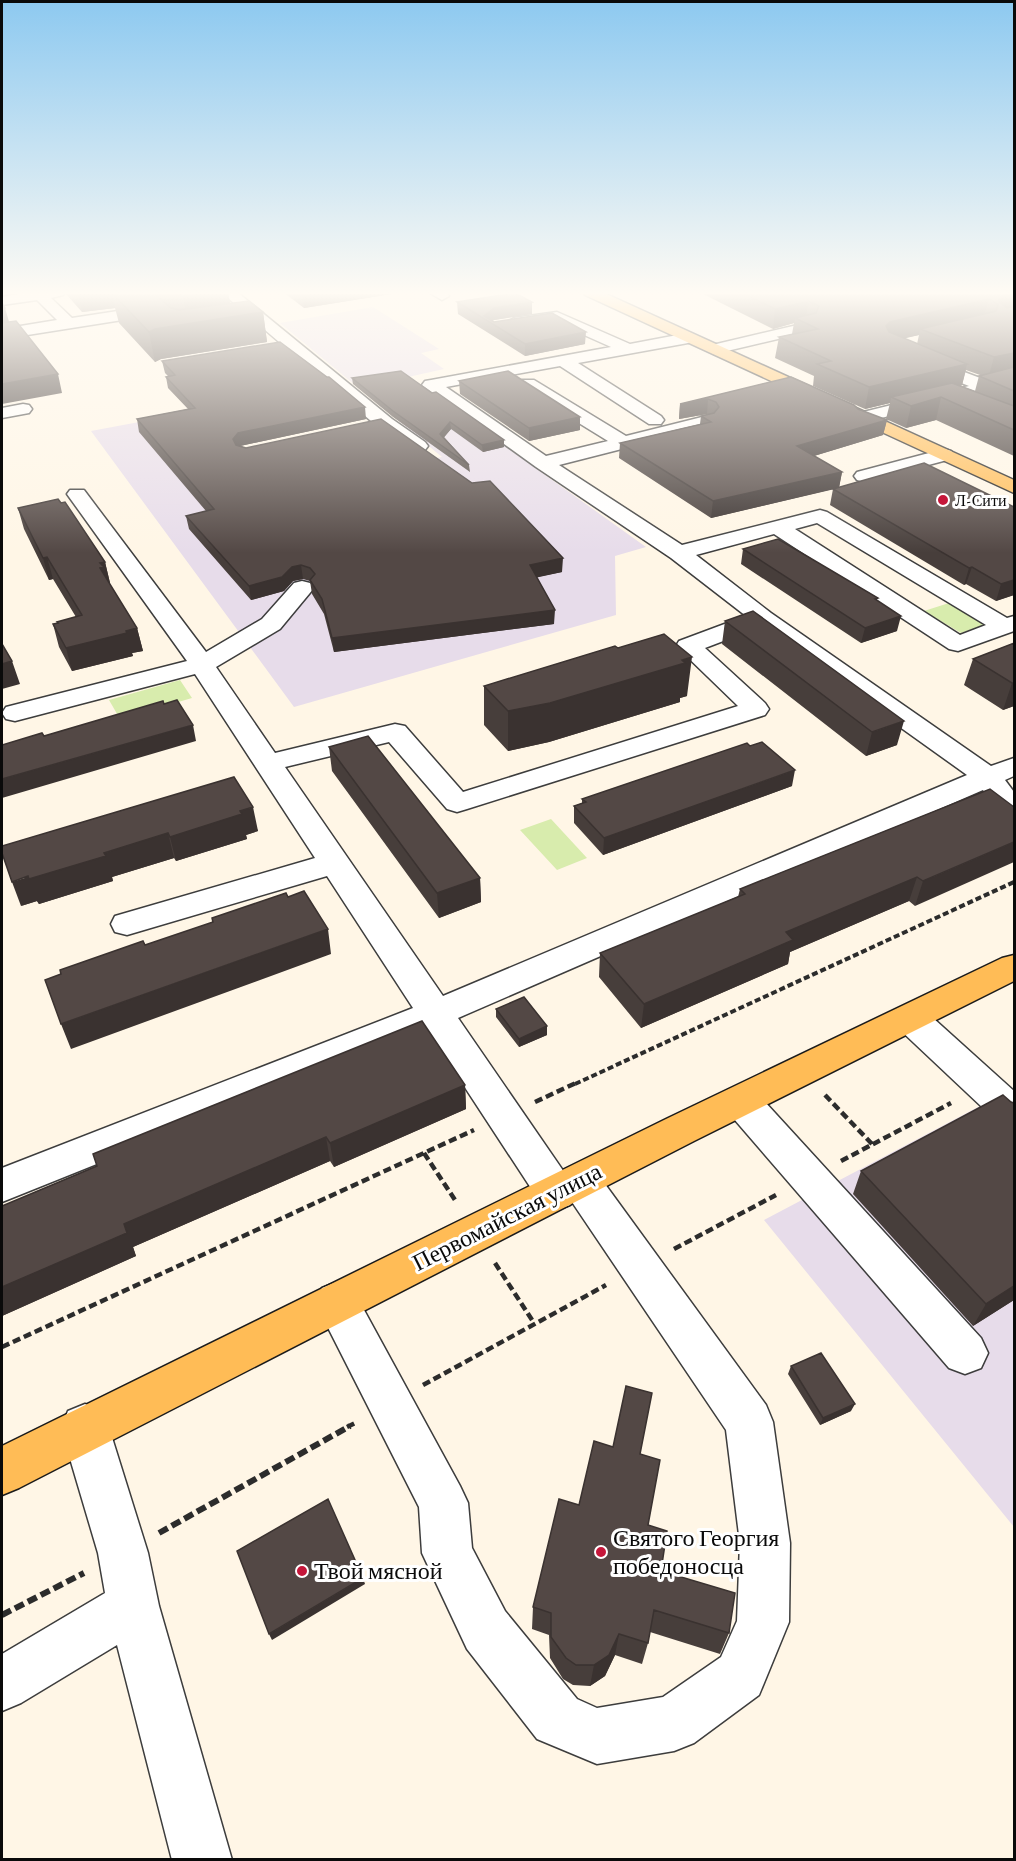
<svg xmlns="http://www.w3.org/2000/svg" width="1016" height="1861" viewBox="0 0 1016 1861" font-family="'Crimson Pro',serif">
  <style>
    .industrial { fill: #e7dcea }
    .green { fill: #d8ecad }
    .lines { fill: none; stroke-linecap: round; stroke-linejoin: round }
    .minor-casing { stroke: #3d3d3d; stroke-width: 3 }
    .major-casing { stroke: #1b1b1b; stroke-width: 3 }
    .path-far2 { stroke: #2c2c2c; stroke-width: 4; stroke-dasharray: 6 3; stroke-linecap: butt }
    .path-far1 { stroke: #2c2c2c; stroke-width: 4.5; stroke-dasharray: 8 4; stroke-linecap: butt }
    .path { stroke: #2c2c2c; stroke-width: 6; stroke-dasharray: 10 4.5; stroke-linecap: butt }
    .minor { fill: #fff; fill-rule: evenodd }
    .major { fill: #ffbc56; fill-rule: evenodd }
    .wall { fill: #473e3b; fill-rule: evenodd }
    .shaded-wall { fill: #3a3230 }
    .building { fill: #534845; stroke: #3a3230; stroke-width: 1.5 }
    .poi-dot { fill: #c5173a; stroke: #fff; stroke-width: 2 }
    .labels { text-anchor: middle; stroke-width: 6; stroke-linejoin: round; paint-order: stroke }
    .far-poi-label { font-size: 16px; fill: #0a0a0a; stroke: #fff; text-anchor: start }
    .near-street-label { font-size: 24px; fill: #0a0a0a; stroke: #fff }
    .near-poi-label { font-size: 24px; fill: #0a0a0a; stroke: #fff; text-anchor: start }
  </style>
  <rect width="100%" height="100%" fill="#fff6e6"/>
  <path class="industrial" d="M373,307l66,42 -18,4 23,16 -36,8 238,170 -31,9 1,59 -322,92 -203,-276 75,-14 79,81 197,-41 -162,-134z
    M1014,1088v439l-250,-307z"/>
  <path class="green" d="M949,603l37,21 -25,9 -37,-22z
    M180,680l12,18 -72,21 -11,-19z
    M551,819l36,39 -30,12 -37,-40z"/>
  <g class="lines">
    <g class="minor-casing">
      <path id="minor" d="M29,292h36l-2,3 -12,3 21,20 85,-13 11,7 -8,5 -6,-2 -152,24v-10l55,-9 -20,-20 -35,5v-8z
        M221,292h16l155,127 33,23 3,4 -3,4h-14l-33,-23z
        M428,292h18l3,4 -7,4z
        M557,312l73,32 58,-11 6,2 2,3 -2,3 -6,2 -110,20 83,53 3,4 -3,4h-12l-89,-58 -114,21 100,69 62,-15 -86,-53 -3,-4 3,-4h12l92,56 80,-20 6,2 3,4 -3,4 -153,39 123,80 138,-35 7,2 180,106 7,-2v15l-56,20 -9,-2 -175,-115 -78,21 75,58 220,153 23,-8v18l-9,4 9,12v24c-16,-3 -22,-13 -31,-26l-525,228 106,154 2,-3 14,-5 14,5 172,236 7,17 17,121 -1,79 -30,73 -65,48 -20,8 -77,13 -60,-25 -70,-90 -45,-96 -3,-46 -104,-205 7,-14 15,-6 15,6 108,198 8,17 4,45 33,63 72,88 20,9 66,-11 58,-40 16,-36 3,-78 -14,-113 -154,-228 -2,3 -14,5 -14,-5 -114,-174 -426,171v-34l411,-160 -86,-132 -200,59 -12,-3 -4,-8 4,-8 200,-58 -120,-184 -180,47 -9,-2 -4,-6 4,-6 181,-46 -120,-167 3,-4h14l122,162 56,-33 32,-36 8,-2 8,2 4,5 -34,41 -64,38 59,86 120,-29 10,2 58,66 275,-86 -62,-60 3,-5 67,-25 -75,-58 -135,-91 -114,-82 3,-4 6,-1 180,-33 -56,-25 -41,6 -8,-5 8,-5zM817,523l169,102 -26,10 -165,-106zM760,627l207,148 -524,221 -158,-229 104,-25 58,67 10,3 10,-3 298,-94 4,-6 -4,-6 -60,-55z
        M806,323l8,5 -2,3 -98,23 -8,-5 2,-3z
        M922,356l66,25 26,-6v10l-153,38 -6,-1 -3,-4 3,-4 114,-28 -53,-21 -2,-4 2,-4z
        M23,404l6,1 3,4 -3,4 -27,5v-10z
        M944,449l7,2 3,4 -3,4 -87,23 -7,-2 -3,-4 3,-4z
        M910,1005l13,4 91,82v37l-14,-4 -103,-97 -5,-9 5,-9z
        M741,1086l13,4 227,248 7,15 -7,15 -16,6 -16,-6 -221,-256 -6,-11 6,-11z
        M85,1404l17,7 7,17 39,125 11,53 73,254h-60l-55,-215 -96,58 -19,8v-57l103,-61 -7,-40 -37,-125 7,-17z"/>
    </g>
    <g class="major-casing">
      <path id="major" d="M583,292h19l412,188v13l-429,-198z
        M1014,955v26l-320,160 -675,347 -17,7v-49l664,-327 336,-161z"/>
    </g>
    <path class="path-far2" d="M575,1084l439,-202"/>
    <path class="path-far1" d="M825,1095l47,49
      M535,1102l43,-20
      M424,1153l33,50
      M841,1161l110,-58
      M674,1249l102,-54
      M495,1263l39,60
      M2,1347l472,-217
      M423,1385l183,-100
      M347,1427l10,-5"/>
    <path class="path" d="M159,1533l191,-107
      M2,1615l82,-42"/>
    <use href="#minor" class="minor"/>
    <use href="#major" class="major"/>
  </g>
  <path class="wall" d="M66,292h162l2,11 33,9 4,30 -106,17 -6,3 -36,-39 -4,-15 -33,4 -16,-18z
    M283,292h121l-100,16z
    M699,292h225l3,1 87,-1v164l-78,-36 -30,8 -20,-9 4,-16 -25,6 -52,-23 1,-10 -39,-18 4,-21 13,-3 2,-11 -21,6zM919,335l-2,9 -13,-6zM966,370l14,5 -1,1 -4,15 -14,-5 1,-1z
    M457,302l75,12 -38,6 -2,1 93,23 -60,12 -67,-42z
    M162,361l204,58 -126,27 322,126 -25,5 17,47 -220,28 -10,-38 -12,-20 -2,-13 -7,-2 -10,2 -9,10 -33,9 -62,-71 -3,-13 20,-5 -67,-79 -2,-13 51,-10 -20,-21 -2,-11 2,-1 -3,-3z
    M791,377l67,32 29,11 -4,15 -69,21 28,16 -3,15 175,20v88l-18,6 -30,-17 -2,1 -134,-80 3,-16 -122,29 -92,-60 1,-15 80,-19 1,-8 8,-1 -2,-1 -28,5 1,-15z
    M352,378l80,15 72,47v7l-21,5 -32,-23 -7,8 25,28 1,7 -77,-55 -40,-33z
    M459,381l121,36v13l-51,11 -69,-47z
    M18,508l87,54 5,21 -1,1 28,44 6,23 -11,2 1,3 -61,15 -13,-24 -6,-23 23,-7 -23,-38 -4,1 -25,-51z
    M743,549l135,52 19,30 -36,12 -120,-79z
    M725,621l172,124 -31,11 -144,-112z
    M1014,643v63l-11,4 -39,-25 9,-26z
    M484,686l203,10 -7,2v4l-131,40 -41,9 -24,-26z
    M329,747l151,131 1,24 -42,16 -107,-147z
    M234,777l24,54 -12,4 1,4 -71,22 -2,-3 -62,19 1,4 -74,23 -2,-3 -16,5z
    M792,786l-189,69 -29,-32v-17l8,-3v-4z
    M990,789l-75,117 -6,-5 -119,51 -2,12 -147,64 -42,-51 1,-24 138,-56 2,-8z
    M496,1009l51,26 -28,12 -23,-30z
    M465,1085l1,24 -132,58 -4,-6 -197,86 3,9 -134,60v-110z
    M1011,1102l3,198 -41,26 -120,-132 8,-23z
    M791,1366l60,45 -31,14 -32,-51z
    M613,1447l27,7 8,71 13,46 68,62 -9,21 -70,-22 -2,11 -6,21 -27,-9 -10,21 -15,10 -17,-1 -10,-6 -13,-21 -1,-23 -17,-6 1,-22 46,-102z"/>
  <path class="shaded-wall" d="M78,292h77l2,11 -44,-9 2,14 -33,4z
    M213,292h15l4,25 31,-5 4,30 -106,17 -6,3 -6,-30 6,-3 33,-5 -5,-27z
    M329,292h75l-100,16 -1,-12z
    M1014,293v18l-16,-7v-3l5,-5z
    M989,299l-6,20 -63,10 -1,6 -34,8 1,-17 4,-4z
    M809,301l-4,20 -10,-3 -1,5 -21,6 2,-20z
    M532,302v12l-38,6 -4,2 -6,-6 10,-8z
    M5,308l5,17 -8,2v-18z
    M586,332l-1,12 -60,12v-12z
    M1014,353v20l-26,6 6,-22z
    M967,364l-5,21 -62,16 -9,-4 -1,6 -25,6 4,-22z
    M58,374l4,19 -60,11v-20z
    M941,397l-5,23 -30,8 5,-22z
    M708,399l-1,15 -28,5 1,-15z
    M365,407l1,12 -126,27 -5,6 -2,-13 5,-6z
    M580,417v13l-51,11v-13z
    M887,420l-4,15 -89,27 3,-16z
    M450,422l1,7 -10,12 -1,-7z
    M504,440v7l-21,5 -1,-7z
    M842,472l-3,16 -128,30 2,-17z
    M47,557l6,22 -4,1 -6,-22z
    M563,558l-1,14 -32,7v-14z
    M105,562l5,21 -2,1 -8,-16v-5z
    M301,565l2,14 -10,2 -9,10 -33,9 -2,-14 43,-19z
    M972,567l-6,17 -2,1 5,-17z
    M1014,580v15l-18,6 5,-17z
    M555,610l-1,14 -220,28 -2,-14z
    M901,616l-4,15 -36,12 4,-15z
    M137,628l6,23 -11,2 1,3 -61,15 -6,-23z
    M692,657l-5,39 -7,2v4l-131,40 -41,9v-40z
    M12,661l8,23 -18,5v-25z
    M1012,683h2v23l-11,4z
    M904,721l-7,24 -31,11 6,-24z
    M193,725l3,16 -194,57v-19z
    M795,770l-3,16 -189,69 1,-17z
    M253,807l5,24 -12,4 1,4 -71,22 -6,-24z
    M168,833l6,25 -62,19 1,4 -74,23 -2,-3 -16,5 -9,-24z
    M1014,842v20l-99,44 8,-25z
    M917,877l-8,24 -119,51 -2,12 -147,64 3,-24 142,-72z
    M480,878l1,24 -42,16 -2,-25z
    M328,929l3,25 -260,95 -10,-25z
    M547,1026v9l-28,12v-8z
    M465,1085l1,24 -132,58 -4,-24z
    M326,1137l4,24 -197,86 3,9 -134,60v-29l122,-63z
    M1014,1286v14l-41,26 13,-22z
    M855,1404l-4,7 -31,14 3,-7z
    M363,1578l2,6 -93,56 -3,-6z
    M619,1634l-4,21 -10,21 -15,10 4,-21z"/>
  <path class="building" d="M127,292h25l19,16 8,2 70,-9 14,11 -108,17 -6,3 -36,-38z
    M177,292h36l-30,5z
    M298,292h31l-26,4z
    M741,292h183l3,1 4,-1h83v1l-11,3 -5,5 9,7 7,-2v47l-20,4 -74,-28 76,-18 2,-7 -9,-5 -99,23 -4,4 3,6 78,32 -98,23 -52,-23 14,-3 -52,-24 39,-8 -23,-11 21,-5 3,-7 -10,-5 -34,8z
    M515,293l17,9 -38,6 -10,8 10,6 58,-9 34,19 -61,12 -68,-42z
    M2,303l3,5 -3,1z
    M16,321l42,53 -56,10v-61z
    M280,342l47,35h2l36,30 -127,26 -5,6 3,6 10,3 135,-29 91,64 18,-2 73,77 -33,7 25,45 -223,28 -10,-39 -12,-19 5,-6 -5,-6 -9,-3 -9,2 -10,10 -33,9 -63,-70 28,-7 -77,-90 58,-11 -29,-31 9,-2 -13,-14z
    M1014,367v24l-35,-15z
    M401,371l31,22 4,-1 68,48 -22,5 -32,-23 -10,12 29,31 -76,-54 -41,-33z
    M508,371l72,46 -51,11 -70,-47z
    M791,377l63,28 4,4 29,11 -90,26 45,26 -129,29 -93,-58 91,-21 -10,-6 13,-3 5,-6 -3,-5 -8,-3 -28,5z
    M952,383l62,23v24l-73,-33 -30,9 -20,-9z
    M924,463l90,44v73l-13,4 -29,-17 -3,1 -136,-79z
    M58,499l3,4 4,-1 40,60 -5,1 4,4 -4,1 37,60 -11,3 1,2 -61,15 -13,-24 5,-1 -1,-1 25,-7 -35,-58 -4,1 -25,-50z
    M778,539l100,59 -3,1 26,17 -36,12 -122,-79z
    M753,611l151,110 -32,11 -147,-111z
    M664,634l28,23 -10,3 3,3 -135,40 -42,8 -24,-25 131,-40 3,2z
    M1014,643v40h-2l-39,-24z
    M2,644l10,17 -10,3z
    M177,700l16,25 -191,54v-34l40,-12 2,3 119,-35 1,3z
    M368,736l112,142 -43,15 -108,-146z
    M762,742l33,28 -191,68 -30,-32 12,-4 -4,-3 165,-56 3,3z
    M234,777l19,30 -13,4 2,3 -72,23 -2,-4 -64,20 2,3 -77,23 -1,-3 -16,6 -10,-29v-7z
    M990,789l24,18v35l-91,39 -6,-4 -131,55 7,8 -149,64 -44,-51 145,-59 -5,-5z
    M304,891l24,38 -267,95 -16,-44 16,-6 -1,-4 83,-29 2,4 68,-23 -1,-4 74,-25 2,4z
    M524,997l23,29 -28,13 -23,-30z
    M422,1021l43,64 -135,58 -4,-6 -202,87 3,9 -125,54v-81l95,-40 -4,-12z
    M1003,1095l8,7 3,1v183l-28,18 -125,-133z
    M821,1353l34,51 -32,14 -32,-52z
    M626,1386l26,7 -12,61 20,6 -12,65 19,6 -6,40 74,22 -6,40 -75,-23 -6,33 -29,-9 -10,21 -15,10h-18l-10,-7 -15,-21v-24l-18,-6 26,-108 20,6 15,-64 19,6z
    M328,1499l35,79 -94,56 -32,-83z"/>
  <linearGradient id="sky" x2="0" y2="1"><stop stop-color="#8dc9f0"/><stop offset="0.53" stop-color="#fffbf4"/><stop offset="1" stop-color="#fffbf4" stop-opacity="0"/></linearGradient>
  <rect width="1016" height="553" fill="url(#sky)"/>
  <g class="poi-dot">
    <circle cx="943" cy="500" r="6"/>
    <circle cx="601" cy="1552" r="6"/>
    <circle cx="302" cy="1571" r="6"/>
  </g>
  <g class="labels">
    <g class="far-poi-label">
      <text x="955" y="506">Л-Сити</text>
    </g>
    <g class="near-street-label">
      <text transform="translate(507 1217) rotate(-27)" y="8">Первомайская улица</text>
    </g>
    <g class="near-poi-label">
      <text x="613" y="1546">Святого Георгия<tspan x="613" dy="28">победоносца</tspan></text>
      <text x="314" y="1579">Твой мясной</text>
    </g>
  </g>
  <rect width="1016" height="1861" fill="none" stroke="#0a0a0a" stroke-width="6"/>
</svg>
